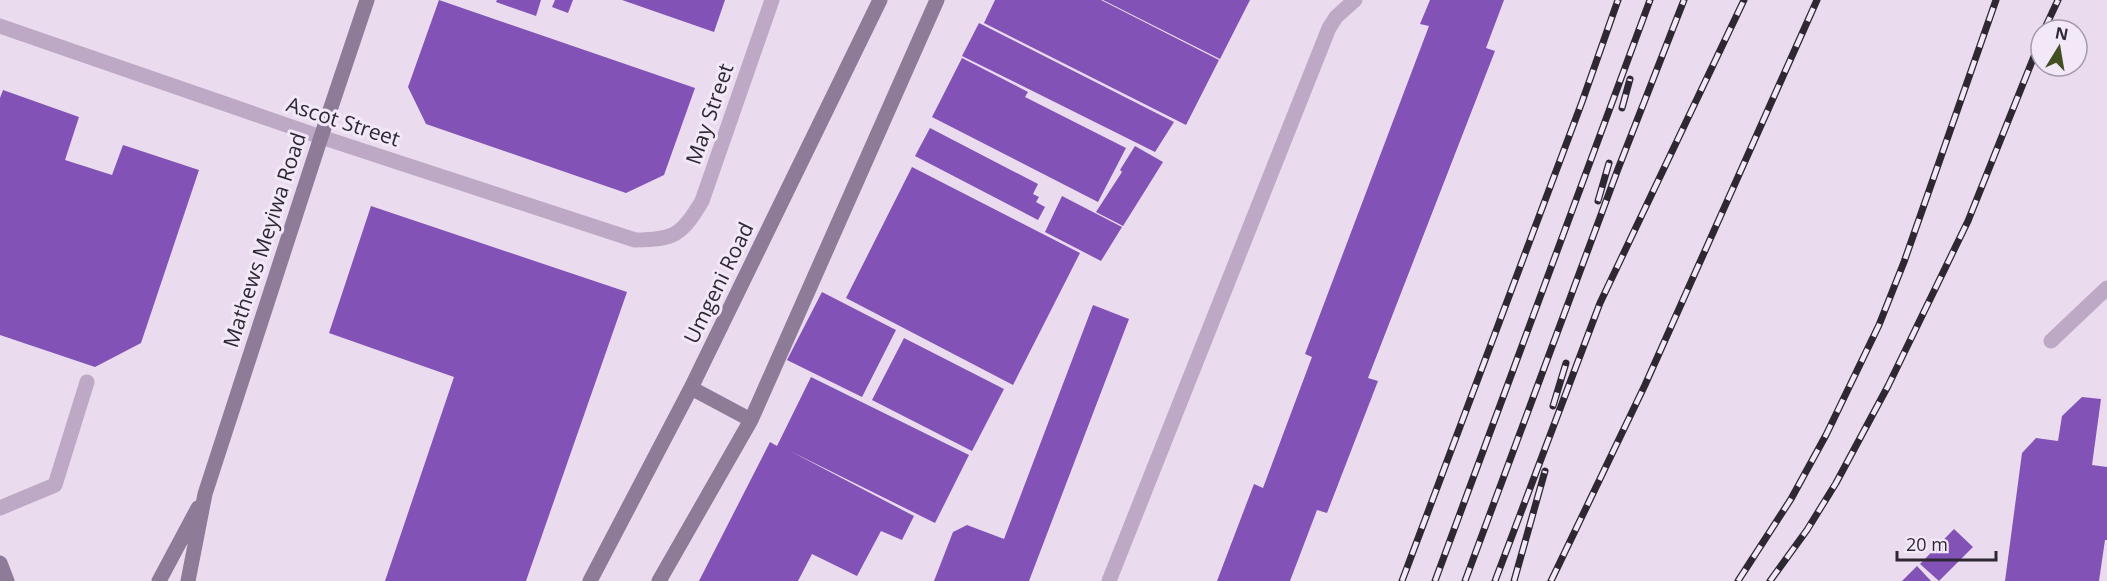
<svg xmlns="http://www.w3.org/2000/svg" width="2107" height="581" viewBox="0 0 2107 581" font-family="'Open Sans',sans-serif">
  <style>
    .building { fill: #8252b6 }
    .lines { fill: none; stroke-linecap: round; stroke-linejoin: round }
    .lane { stroke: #bda9c5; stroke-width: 15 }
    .street { stroke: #bda9c5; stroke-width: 15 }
    .secondary { stroke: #8d7b98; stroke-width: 15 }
    .rail-casing { stroke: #2e2833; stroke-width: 7 }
    .rail { stroke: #f3e8f7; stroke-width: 4.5; stroke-dasharray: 14; stroke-linecap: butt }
    .labels { text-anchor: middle; stroke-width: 6; stroke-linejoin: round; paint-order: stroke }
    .street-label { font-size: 21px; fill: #2e2833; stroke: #f3e8f7 }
  </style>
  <rect width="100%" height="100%" fill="#eadcee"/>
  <path class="building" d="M439,0l256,88 -31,87 -38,18 -200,-69 -18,-37z
    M497,0h44l-5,16 -40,-14z
    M555,0h18l-5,13 -16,-6z
    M622,0h103l-11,32z
    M995,0h106l118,60 -33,65 -202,-102z
    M1103,0h147l-30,59z
    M1430,0h74l-18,48 9,3 -127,327 10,3 -51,132 -10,-3 -27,71h-73l37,-97 9,4 49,-131 -7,-3 124,-328 -9,-2z
    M979,23l195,99 -19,30 -193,-96z
    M962,58l66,34 -3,5 101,51 -28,54 -166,-85z
    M3,90l76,27 -14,43 47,15 11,-30 76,25 -58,173 -46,24 -95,-32v-237z
    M930,128l108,56 -5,10 6,3 -3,5 9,5 -7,13 -123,-64z
    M1135,146l28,16 -40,64 -27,-14 26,-40 -2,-2z
    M912,167l168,86 -67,132 -167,-87z
    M1062,196l60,31 -21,34 -56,-29z
    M371,206l256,86 -101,289h-141l69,-204 -125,-44z
    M822,292l74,38 -34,67 -75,-37z
    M1093,305l36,14 -100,262h-95l19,-49 14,-7 37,14z
    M904,338l100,51 -32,62 -100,-51z
    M811,377l158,78 -34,68 -145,-72 124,65 -12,24 -21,-9 -24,45 -45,-22 -14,27h-99l71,-139 7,4z
    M2082,397l19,2 -9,66 15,2v73h-2l-6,41h-94l17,-128 14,-15 22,3 4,-25z
    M1954,529l19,18 -34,34 -19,-17z
    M1917,566l14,15h-29z"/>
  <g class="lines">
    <path class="lane" d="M2051,341l56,-53
      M0,508l55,-23 32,-103
      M1109,581l220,-553 7,-11 19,-17"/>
    <path class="street" d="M0,26l321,111 314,103c39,0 47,-5 67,-39l70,-201"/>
    <path class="secondary" d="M691,388l60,32
      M0,563l7,18
      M159,581l39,-73
      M188,581l17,-87 116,-357 46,-137
      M590,581l101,-193 189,-388
      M659,581l92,-161 186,-420"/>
    <g class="rail-casing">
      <path id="rail" d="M2044,30l14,-30
        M1622,108l8,-29
        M1598,201l11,-38
        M1553,406l13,-43
        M1402,581l180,-479 36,-102
        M1435,581l215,-581
        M1465,581l153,-412 66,-169
        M1495,581l105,-278 144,-303
        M1514,581l31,-110
        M1551,581l94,-196 172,-385
        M1738,581l53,-82 35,-64 53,-110 25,-63 92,-262
        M1770,581l37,-51 29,-47 52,-97 80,-165 73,-182"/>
    </g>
    <use href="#rail" class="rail"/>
  </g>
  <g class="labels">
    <g class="street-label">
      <text transform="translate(710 114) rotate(-71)" y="7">May Street</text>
      <text transform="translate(343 122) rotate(18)" y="7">Ascot Street</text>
      <text transform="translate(265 240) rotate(-72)" y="7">Mathews Meyiwa Road</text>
      <text transform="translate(719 283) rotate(-64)" y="7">Umgeni Road</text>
    </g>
  </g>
  <g transform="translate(2059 48) rotate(11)"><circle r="28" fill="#f3e8f7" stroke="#a49ba9" stroke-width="1.5"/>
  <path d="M0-4.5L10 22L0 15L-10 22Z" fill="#424f23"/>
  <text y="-9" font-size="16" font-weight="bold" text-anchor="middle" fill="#2e2833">N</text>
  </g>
  <path d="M1897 551v9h99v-9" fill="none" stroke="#2e2833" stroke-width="3"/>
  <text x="1906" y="551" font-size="18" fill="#2e2833" stroke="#f3e8f7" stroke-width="4.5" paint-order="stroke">20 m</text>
</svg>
